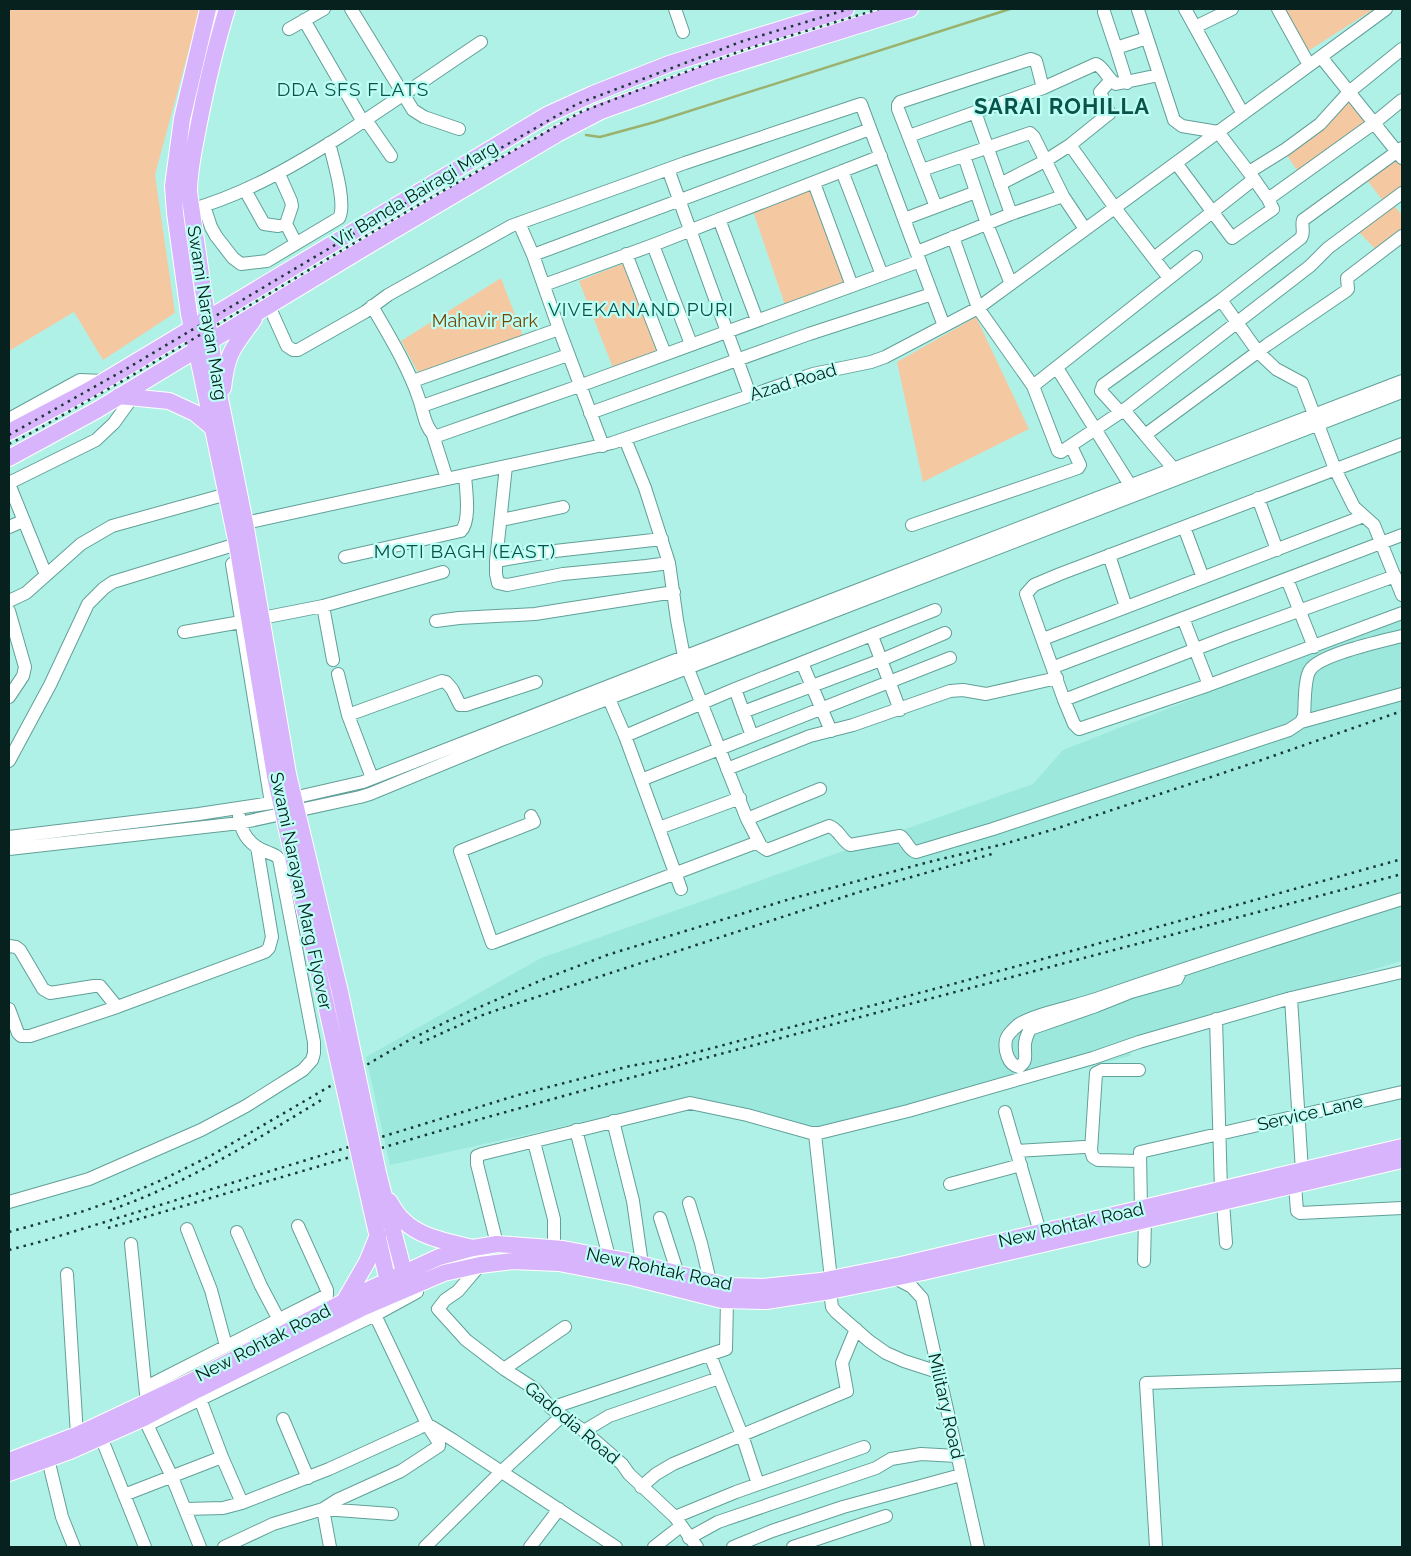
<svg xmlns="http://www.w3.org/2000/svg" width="1411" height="1556" viewBox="0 0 1411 1556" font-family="Raleway,sans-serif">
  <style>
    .built { fill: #9ce8dd }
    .green { fill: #f4c9a1 }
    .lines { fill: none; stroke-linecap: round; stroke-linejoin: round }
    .stream { stroke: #9ab26e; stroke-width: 2.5 }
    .minor-casing { stroke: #61a098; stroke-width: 14 }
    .major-casing { stroke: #fff; stroke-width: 18 }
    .minor { stroke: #fff; stroke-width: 12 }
    .major { stroke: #d7b4fc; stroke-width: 16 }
    .rail { stroke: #1a3936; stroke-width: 2.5; stroke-dasharray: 2.5 5; stroke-linecap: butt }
    .major-bridge-casing { stroke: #fff; stroke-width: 18; stroke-linecap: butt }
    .major-bridge { stroke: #d7b4fc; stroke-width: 16 }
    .labels { text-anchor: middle; stroke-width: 4.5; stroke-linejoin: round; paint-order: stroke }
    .street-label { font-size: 18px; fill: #06211e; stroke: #bdfff5 }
    .park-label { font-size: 18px; fill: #784500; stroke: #bdfff5 }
    .neighbourhood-label { font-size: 19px; letter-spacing: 1px; fill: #0a534b; stroke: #bdfff5 }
    .district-label { font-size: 22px; font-weight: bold; letter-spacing: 1px; fill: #0a534b; stroke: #bdfff5 }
  </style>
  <rect width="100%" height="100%" fill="#b0f1e7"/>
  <path class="built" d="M1402,616v345l-265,78 -7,17 -269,69 -67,4 -99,-32 -305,68 -24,-108 175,-99 492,-174 30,-34z"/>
  <path class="green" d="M9,9h191l-45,166 20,138 -72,47 -29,-48 -65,39z
    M1283,9h91l-69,44z
    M1348,96l22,26 -71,51 -18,-26z
    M1397,158l5,6v25l-18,13 -18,-23z
    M811,185l37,99 -62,24 -34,-100z
    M1393,204l9,11v17l-25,19 -19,-20z
    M627,262l36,87 -50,19 -34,-87z
    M501,278l22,58 -103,40 -19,-35z
    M976,317l53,112 -106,53 -26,-120z"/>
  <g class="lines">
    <path class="stream" d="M586,135l14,2 55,-15 355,-113"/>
    <g class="minor-casing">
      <path id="minor" d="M351,9l62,101 11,7 35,12
        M675,9l8,23
        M1185,9l58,105
        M1278,9l31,56
        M1138,10l36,110 8,6 36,6 36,47 -100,79
        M1104,12l12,36 31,-10
        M304,20l59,102
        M1195,27l37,-18
        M289,29l35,-20
        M1116,48l11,35
        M1321,57l81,101
        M975,112l36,102
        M366,120l25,36
        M909,136l134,-48 53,-24c9,4 11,15 20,20l43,-9
        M1070,145l45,63 54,70
        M964,156l23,68 24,60
        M1176,163l56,75 41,-29 -5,-10 -14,-20
        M668,169l82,226
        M842,171l40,104
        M1249,172l37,-23 34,-25 29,-32 53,-43
        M279,174l12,27 1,5 -6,18 10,19
        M814,183l38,103
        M1000,184l45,-23 25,-16 36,-29 3,-2 -1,-4 -8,-18 11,-12
        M245,190l19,34 14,2 8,-2
        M1063,196l22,33
        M1268,199l106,-76 28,-23
        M204,206l7,21 5,9 17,22 8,6 26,-3 72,-43c8,-14 -6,-59 -10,-75
        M936,207l-38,-98v-4l2,-3 131,-43 5,2 7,27
        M190,210c55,-16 100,-42 148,-72 48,-31 95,-64 143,-96
        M719,219l38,101
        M904,219l72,-27
        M519,223l14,32 26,74 44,117
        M953,237l25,71 55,78 25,65 3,1 63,-42 186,-144 18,-18 74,-55
        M653,245l38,99
        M917,252l94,-38 52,-18 -29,-59 -4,-4 -108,37
        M626,254l39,100
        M533,255l337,-126
        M544,285l109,-40 228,-89
        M1221,300l37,52 18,17 26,14 33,86 19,38 20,18 28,70
        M269,306l18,40 6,4h5l67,-38 23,-17 123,-69 174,-63 176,-59 83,222
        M372,306c17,30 36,60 47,93 4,10 6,33 18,37l142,-50 341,-125
        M1057,368l73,117
        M413,381l146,-52
        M1033,386l163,-129
        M422,406l146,-51
        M1124,410l21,25
        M590,413l219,-79 123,-40
        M1121,413l-20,-22 2,-6 118,-85 80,-62c4,-6 0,-12 2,-18l99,-72
        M9,419l71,-39 24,1
        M433,435l14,44
        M625,439l20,49 24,75 8,57 7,37 4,12 59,150 14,27 6,4 62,-24c10,3 12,14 21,19l50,-9c7,4 8,14 16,16l77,-23 296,-99 12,-8 3,-6c1,-11 0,-37 6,-46 10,-16 73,-29 92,-34
        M1402,444l-342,130 -26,11 -8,9 38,106 10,24 5,5 130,-44 193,-72
        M506,466l-10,95v13l2,9 9,2 56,-11 83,-8 23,-3
        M1173,468l-28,-33 122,-90 79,-54 2,-2 -1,-11 55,-42
        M9,483l87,-43 18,-17 18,-25
        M9,484l37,91
        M1258,498l19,52
        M501,520l62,-13
        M245,523l367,-80 201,-69 58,-12 14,-5 93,-49 408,-299
        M912,525l166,-57 2,-3 -9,-19
        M9,527l14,-6
        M1184,527l19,51
        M1109,555l17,52
        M345,557l116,-26c10,-10 5,-41 4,-55
        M496,561l59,-10 107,-12
        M232,564l39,239
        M1287,579l27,68
        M9,601l17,-8 55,-49 31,-18 115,-32
        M323,606l10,54
        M9,611l16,56 -2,9 -14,21
        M262,618l61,-12 120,-34
        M1183,618l26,67
        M436,621l23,-3 76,-4 139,-22
        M184,632l57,-10
        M872,636l28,74
        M1043,639l321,-123
        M802,663l29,68
        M1054,667l348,-132
        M338,674l10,41 24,63
        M735,689l17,47 198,-78
        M609,699l16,37 110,-47 200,-79
        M1064,700l163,-63 168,-61
        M743,712l138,-52 64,-27
        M348,715l94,-34 4,1 6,7 8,16h6l70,-23
        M1301,722l101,-28
        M625,736l56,153
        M9,761l41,-76 38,-81 16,-16 9,-6 124,-38
        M727,769l83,-33 43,-11 97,-34 13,-1 23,4 71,-16
        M641,780l111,-44
        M531,816l3,6 -74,29 32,92 266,-101
        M747,819l73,-30
        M659,828l81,-30
        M9,837l190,-23 72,-11 92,-21 297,-116 742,-285
        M9,849l231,-26 120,-26 10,-3 131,-54 901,-348
        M9,946l7,1 4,3 23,39 7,4 44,-7h6l17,21
        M1181,970l-4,9 -46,13 -35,14 -66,23c-3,6 -6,12 -5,20 0,9 2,12 -6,18 -11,-2 -15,-17 -13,-27 1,-6 8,-11 12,-15 15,-11 59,-19 78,-26 102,-35 204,-68 306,-100
        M1291,998l11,173
        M9,1009l9,24 3,3h9l87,-29 148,-55 4,-4 3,-11 -15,-90
        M1216,1019l5,171
        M1139,1070h-37l-6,3 -5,78 2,6 5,3 42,1
        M1005,1112l35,120
        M613,1121l20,80 9,63
        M576,1130l33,127
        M815,1134l16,145
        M534,1142l20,77v29
        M1016,1151l68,-4
        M950,1184l71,-19
        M1295,1185l2,26 3,2 102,-5
        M9,1202l80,-23 112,-49 45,-24 57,-36 9,-10 2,-7v-11l-35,-183c-3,-5 -9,-5 -14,-8 -16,-6 -24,-19 -26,-35
        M1223,1202l3,41
        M689,1203l12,40 9,38
        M1141,1209l-1,-57 262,-60
        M660,1218l18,56
        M187,1229l24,61 15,56
        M237,1232l24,54 18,34
        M131,1244l15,150
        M497,1244l-20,-80v-8l5,-2 208,-51 57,12 64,18h8l89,-22 185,-53 46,-16 152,-44 111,-26
        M1144,1261l1,-41
        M480,1265l-22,26 -13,9 -7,9 28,31 38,29 31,20 16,19 33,23 31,27 7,6 7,10 46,43 22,30
        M67,1274l10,161
        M895,1278l17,9 10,11 56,249
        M830,1291l2,16 4,5 33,29 17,12 18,8 34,11
        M375,1315l42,-23
        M710,1355l32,80 16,49
        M504,1369l61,-42
        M146,1387l181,-92v-5l-29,-64
        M200,1399l22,58 20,46
        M551,1408l175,-59 1,-49
        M142,1414l30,63 28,70
        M283,1419l25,59
        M153,1422l222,-107 53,111 11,17v3l-38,25 -64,29 -14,9 -50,15 -49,23
        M584,1431l25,-15 110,-38
        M101,1437l44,110
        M48,1459l14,58 12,30
        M641,1487l15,-13 17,-10 174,-73 -5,-28 14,-34
        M124,1495l98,-38
        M185,1509l38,-1 19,-5 87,-34 90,-41 4,-2 9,1 21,13 163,107
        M675,1517l61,-25 128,-45
        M689,1538l29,-16 158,-54 15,-9 30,-5 36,2
        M330,1547l-7,-38 69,5
        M425,1547l76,-75 61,-56
        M530,1547l29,-38
        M654,1547l27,-21
        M733,1547l39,-16 71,-24 118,-32
        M793,1547l93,-31
        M1156,1547l-10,-164 256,-8"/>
    </g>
    <g class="major-casing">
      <path id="major" d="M208,9l-26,110 -9,67 2,27 14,101 48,230 38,232
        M227,9c-12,39 -21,78 -29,119 -4,21 -9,42 -9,64l27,187 29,144 43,251
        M223,388c4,-37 11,-41 31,-69
        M119,396l50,5 26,12 18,15
        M9,432l80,-42 458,-275 46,-21 76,-30 177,-55
        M9,458l88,-48 267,-162 193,-114 44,-23 111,-40 198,-62
        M378,1173l29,111
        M364,1176l26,115
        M389,1201c4,6 8,14 14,19 17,18 47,22 70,28
        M345,1300l22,-38 11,-27
        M9,1461l68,-26 115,-54 163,-85 84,-39 34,-9 24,-4 66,5 69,13 95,24 36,1 58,-6 80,-16 501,-118
        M9,1473l61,-22 74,-33 53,-28 163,-81 84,-36 36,-8 33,-4 46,2 72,14 91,23 44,1 64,-10 93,-19 479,-112"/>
    </g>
    <use href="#minor" class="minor"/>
    <use href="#major" class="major"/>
    <path class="rail" d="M9,435l117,-66 278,-165 173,-100 166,-63 106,-32
      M9,444l24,-12 98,-56 277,-165 173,-99 165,-63 133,-40
      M420,1043l60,-27 23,-8 356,-116 133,-38
      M113,1209c75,-26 142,-69 210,-110
      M108,1228l362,-106 133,-37 799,-211
      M9,1232l75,-21 39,-14 43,-19 46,-23 199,-116 39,-19 94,-41 63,-24 183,-56 139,-37 75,-18 51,-15 195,-65 152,-53
      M9,1250l34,-9 475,-146 112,-29 45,-8 278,-74 449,-125"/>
    <g class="major-bridge-casing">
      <path id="major-bridge" d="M288,774l52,218 38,181
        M275,776l89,400"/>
    </g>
    <use href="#major-bridge" class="major-bridge"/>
  </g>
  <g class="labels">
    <g class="street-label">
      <text transform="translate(415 194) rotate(-31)" y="6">Vir Banda Bairagi Marg</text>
      <text transform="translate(207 313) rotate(81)" y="6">Swami Narayan Marg</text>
      <text transform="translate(793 382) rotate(-17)" y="6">Azad Road</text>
      <text transform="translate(301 891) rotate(78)" y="6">Swami Narayan Marg Flyover</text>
      <text transform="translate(1310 1113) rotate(-13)" y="6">Service Lane</text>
      <text transform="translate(1071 1225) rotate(-13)" y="6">New Rohtak Road</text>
      <text transform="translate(659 1269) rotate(12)" y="6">New Rohtak Road</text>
      <text transform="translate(263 1343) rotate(-27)" y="6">New Rohtak Road</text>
      <text transform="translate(946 1406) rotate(77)" y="6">Military Road</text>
      <text transform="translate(572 1423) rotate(40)" y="6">Gadodia Road</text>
    </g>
    <g class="park-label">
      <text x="485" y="327">Mahavir Park</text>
    </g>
    <g class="neighbourhood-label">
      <text x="353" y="96">DDA SFS FLATS</text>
      <text x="641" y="316">VIVEKANAND PURI</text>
      <text x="465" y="558">MOTI BAGH (EAST)</text>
    </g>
    <g class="district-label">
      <text x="1062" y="114">SARAI ROHILLA</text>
    </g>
  </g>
  <rect width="1411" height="1556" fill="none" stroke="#06211e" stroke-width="20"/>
</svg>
